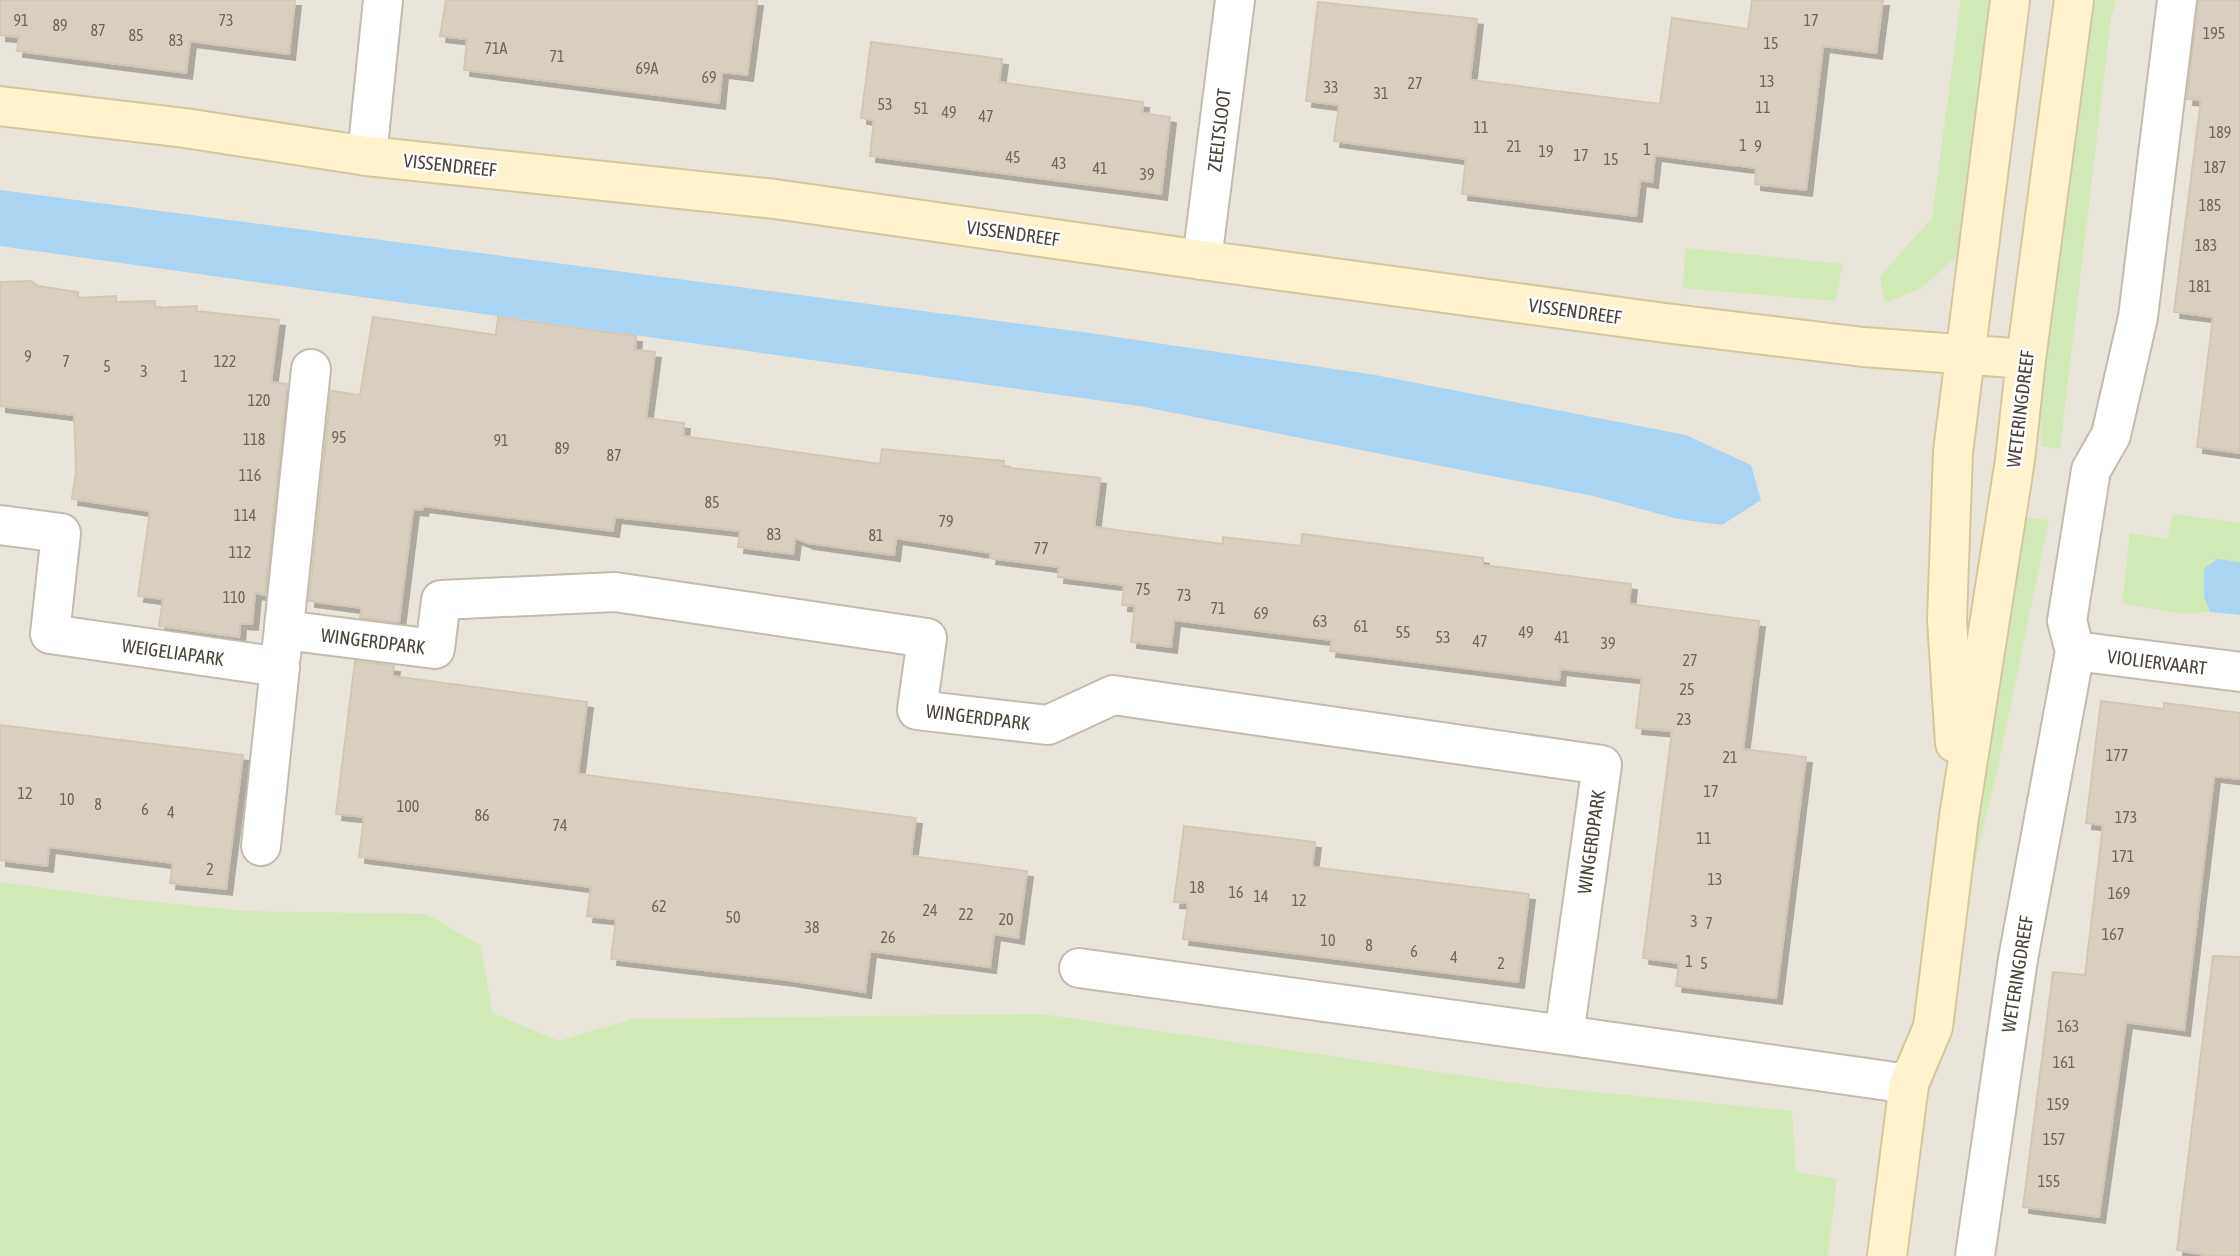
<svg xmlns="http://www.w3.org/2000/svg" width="2240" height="1256" viewBox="0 0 2240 1256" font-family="'Asap Condensed',sans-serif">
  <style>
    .residential { fill: #eae5da }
    .green { fill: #d2eab5 }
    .water { fill: #a9d4f2 }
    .building { fill: #d8cfc1; stroke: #d3c7b4; stroke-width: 2; filter: url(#shadow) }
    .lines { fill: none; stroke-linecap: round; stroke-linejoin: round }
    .street-casing { stroke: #c2bbae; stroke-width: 42 }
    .secondary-casing { stroke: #d6c79b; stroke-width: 42 }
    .street { stroke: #fff; stroke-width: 38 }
    .secondary { stroke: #fff3cd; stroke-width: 38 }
    .labels { text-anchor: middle; stroke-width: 5; stroke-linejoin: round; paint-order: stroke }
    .number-label { font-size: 16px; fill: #6e675b }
    .street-label { font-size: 19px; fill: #4b4439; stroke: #fff }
  </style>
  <defs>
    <filter id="shadow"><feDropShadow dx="6" dy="6" stdDeviation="0" flood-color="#0004"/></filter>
  </defs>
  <rect width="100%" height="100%" fill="#f6f3ec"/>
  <path class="residential" d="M0,0h2240v1256h-2240z"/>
  <path class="green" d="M1961,0h35l-34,252 -41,36 -36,15 -5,-27 52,-58z
    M2090,0h26l-5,18 -51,431 -19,-3 -1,-58z
    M1685,248l158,16 -8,37 -152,-13z
    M2173,514l67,9v39l-23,-3 -13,38 6,15 -29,2 -59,-11 8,-70 37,6z
    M2024,517l25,3 -52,251 -24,100 -11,4z
    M0,882l126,17 119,12 181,3 54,31 13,68 66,28 73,-22 410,-5 500,73 250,24 4,61 41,7 -9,77h-1828z"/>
  <path class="water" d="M0,190l1082,142 293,43 311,60 65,30 10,35 -39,25 -44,-6 -85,-23 -454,-90 -1139,-160z
    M2217,559l23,3v53l-30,-3 -6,-15v-28z"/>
  <path class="building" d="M0,0h295l-6,54 -99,-13 -4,32 -169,-22 2,-14 -19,-2z
    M446,0h311l-10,75 -25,-3 -3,31 -255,-33 3,-31 -27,-3z
    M1752,0h131l-7,53 -53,-7 -17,144 -51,-6 1,-16 -101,-13 -3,27 -12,-2 -4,36 -174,-22 4,-35 -132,-18 5,-36 -33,-4 12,-99 159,17 -7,61 190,24 12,-86 76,11z
    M2198,0h42v453l-43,-6 16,-130 -39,-5 27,-212 -14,-1z
    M871,42l131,17 -3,23 144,20 -1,11 28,4 -9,77 -291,-38 4,-36 -13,-2z
    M31,281l7,5 40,6v6l38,-2v6l39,-1v7l42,-2 -1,5 83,9 -8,62 16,2 -22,211 -10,-2 -3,31 -12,-1 -1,14 -80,-11 4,-27 -25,-3 12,-85 -78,-12 4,-28 -2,-56 -74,-9v-124z
    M373,317l123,18 2,-18 138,19 -1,14 20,2 -9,66 38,5 -1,13 197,28 2,-15 122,12 -1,6 97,11 -6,49 129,17v-7l78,9 1,-12 181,24v7l148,19 -2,20 130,17 -16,128 63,8 -30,241 -100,-12 3,-23 -36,-5 29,-227 -36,-3 6,-50 -82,-9 -1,11 -229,-29 2,-11 -158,-20 -3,27 -40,-5 4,-36 -13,-1 2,-20 -66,-8 1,-10 -69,-9 1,-5 -95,-15 -2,17 -86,-12 -13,-5 -2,16 -55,-7 2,-16 -125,-14 -2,14 -190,-25 -1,4 -9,-1 -14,113 -39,-4 2,-10 -53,-7 22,-210 29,4z
    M355,661l39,5 -2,10 195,26 -9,72 338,44 -5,38 116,15 -9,67 -24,-4 -4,33 -120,-16 -5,41 -77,-12 -177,-21 5,-40 -29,-3 4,-29 -232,-30 5,-40 -28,-3z
    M2101,701l63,8v-6l76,10v66l-26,-3 -30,254 -58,-8 -27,195 -76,-10 30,-235 32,3 18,-150 -17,-2z
    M0,725l243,30 -17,134 -56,-6 3,-20 -124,-16 -2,19 -47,-6z
    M1184,826l131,16 -3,25 217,27 -11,88 -335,-43 5,-36 -14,-1z
    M2213,956l27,1v299h-28l-35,-6z"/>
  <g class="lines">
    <g class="street-casing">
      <path id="street" d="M367,156l16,-156
        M1202,260l33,-260
        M0,525l61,8 -11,101 230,33 -19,179
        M284,630l151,19 6,-49 174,-8 312,46 -10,72 131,15 65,-30 489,70 -38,270 345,49
        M2075,651l165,21
        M281,656l30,-287
        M1079,968l485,67
        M1975,1256l43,-297 57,-308 -8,-30 24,-151 20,-35 27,-118 39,-317"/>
    </g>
    <g class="secondary-casing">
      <path id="secondary" d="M0,106l185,22 182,28 408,43 427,61 463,63 198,24 163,12
        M1955,743l-8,-123 6,-168 57,-452
        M1887,1256l22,-172 24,-57 26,-210 56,-357 11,-101 48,-359"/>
    </g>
    <use href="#street" class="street"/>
    <use href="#secondary" class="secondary"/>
  </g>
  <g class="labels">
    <g class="number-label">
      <text x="21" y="26">91</text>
      <text x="226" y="26">73</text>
      <text x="1811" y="26">17</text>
      <text x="60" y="31">89</text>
      <text x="98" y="36">87</text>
      <text x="2214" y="39">195</text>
      <text x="136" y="41">85</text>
      <text x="176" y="46">83</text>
      <text x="1771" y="49">15</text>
      <text x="496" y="54">71A</text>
      <text x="557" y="62">71</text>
      <text x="647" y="74">69A</text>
      <text x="709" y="83">69</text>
      <text x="1767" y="87">13</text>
      <text x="1415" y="89">27</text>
      <text x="1331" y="93">33</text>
      <text x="1381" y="99">31</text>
      <text x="885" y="110">53</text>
      <text x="1763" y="113">11</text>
      <text x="921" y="114">51</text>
      <text x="949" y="118">49</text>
      <text x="986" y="122">47</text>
      <text x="1481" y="133">11</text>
      <text x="2220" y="138">189</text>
      <text x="1743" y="151">1</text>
      <text x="1514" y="152">21</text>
      <text x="1758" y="152">9</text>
      <text x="1647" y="155">1</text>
      <text x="1546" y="157">19</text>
      <text x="1581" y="161">17</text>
      <text x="1013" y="163">45</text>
      <text x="1611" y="165">15</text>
      <text x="1059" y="169">43</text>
      <text x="2215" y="173">187</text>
      <text x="1100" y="174">41</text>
      <text x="1147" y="180">39</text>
      <text x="2210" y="211">185</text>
      <text x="2206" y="251">183</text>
      <text x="2200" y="292">181</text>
      <text x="28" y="362">9</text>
      <text x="66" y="367">7</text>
      <text x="225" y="367">122</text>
      <text x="107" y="372">5</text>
      <text x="144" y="377">3</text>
      <text x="184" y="382">1</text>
      <text x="259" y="406">120</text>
      <text x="339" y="443">95</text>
      <text x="254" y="445">118</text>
      <text x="501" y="446">91</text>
      <text x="562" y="454">89</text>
      <text x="614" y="461">87</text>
      <text x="250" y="481">116</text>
      <text x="712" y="508">85</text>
      <text x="245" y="521">114</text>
      <text x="946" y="527">79</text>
      <text x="774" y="540">83</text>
      <text x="876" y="541">81</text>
      <text x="1041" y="554">77</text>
      <text x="240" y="558">112</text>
      <text x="1143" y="595">75</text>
      <text x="1184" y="601">73</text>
      <text x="234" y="603">110</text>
      <text x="1218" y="614">71</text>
      <text x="1261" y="619">69</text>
      <text x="1320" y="627">63</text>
      <text x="1361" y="632">61</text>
      <text x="1403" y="638">55</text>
      <text x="1526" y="638">49</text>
      <text x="1443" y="643">53</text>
      <text x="1562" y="643">41</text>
      <text x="1480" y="647">47</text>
      <text x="1608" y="649">39</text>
      <text x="1690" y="666">27</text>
      <text x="1687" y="695">25</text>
      <text x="1684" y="725">23</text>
      <text x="2117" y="761">177</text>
      <text x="1730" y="763">21</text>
      <text x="1711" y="797">17</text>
      <text x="25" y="799">12</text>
      <text x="67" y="805">10</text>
      <text x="98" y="810">8</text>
      <text x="408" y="812">100</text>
      <text x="145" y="815">6</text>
      <text x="171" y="818">4</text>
      <text x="482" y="821">86</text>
      <text x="2126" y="823">173</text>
      <text x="560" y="831">74</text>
      <text x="1704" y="844">11</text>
      <text x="2123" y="862">171</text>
      <text x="210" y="875">2</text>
      <text x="1715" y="885">13</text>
      <text x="1197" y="893">18</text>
      <text x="1236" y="898">16</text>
      <text x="2119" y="899">169</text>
      <text x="1261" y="902">14</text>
      <text x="1299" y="906">12</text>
      <text x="659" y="912">62</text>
      <text x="930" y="916">24</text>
      <text x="966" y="920">22</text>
      <text x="733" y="923">50</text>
      <text x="1006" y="925">20</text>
      <text x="1694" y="927">3</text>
      <text x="1709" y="929">7</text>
      <text x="812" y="933">38</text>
      <text x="2113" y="940">167</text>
      <text x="888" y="943">26</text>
      <text x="1328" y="946">10</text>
      <text x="1369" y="951">8</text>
      <text x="1414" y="957">6</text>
      <text x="1454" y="963">4</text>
      <text x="1689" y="967">1</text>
      <text x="1501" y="969">2</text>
      <text x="1704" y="969">5</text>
      <text x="2068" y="1032">163</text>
      <text x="2064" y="1068">161</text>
      <text x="2058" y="1110">159</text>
      <text x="2054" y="1145">157</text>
      <text x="2049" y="1187">155</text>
    </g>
    <g class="street-label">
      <text transform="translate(1219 130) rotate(-83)" y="7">ZEELTSLOOT</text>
      <text transform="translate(450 165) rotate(6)" y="7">VISSENDREEF</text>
      <text transform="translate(1013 233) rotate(8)" y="7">VISSENDREEF</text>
      <text transform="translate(1575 311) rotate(8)" y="7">VISSENDREEF</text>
      <text transform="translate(2020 409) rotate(-83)" y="7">WETERINGDREEF</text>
      <text transform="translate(373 641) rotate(7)" y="7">WINGERDPARK</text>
      <text transform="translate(173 652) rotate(8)" y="7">WEIGELIAPARK</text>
      <text transform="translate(2157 662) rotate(7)" y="7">VIOLIERVAART</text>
      <text transform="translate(978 717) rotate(7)" y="7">WINGERDPARK</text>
      <text transform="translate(1591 842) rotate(-82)" y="7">WINGERDPARK</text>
      <text transform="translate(2017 974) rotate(-81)" y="7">WETERINGDREEF</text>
    </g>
  </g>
</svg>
